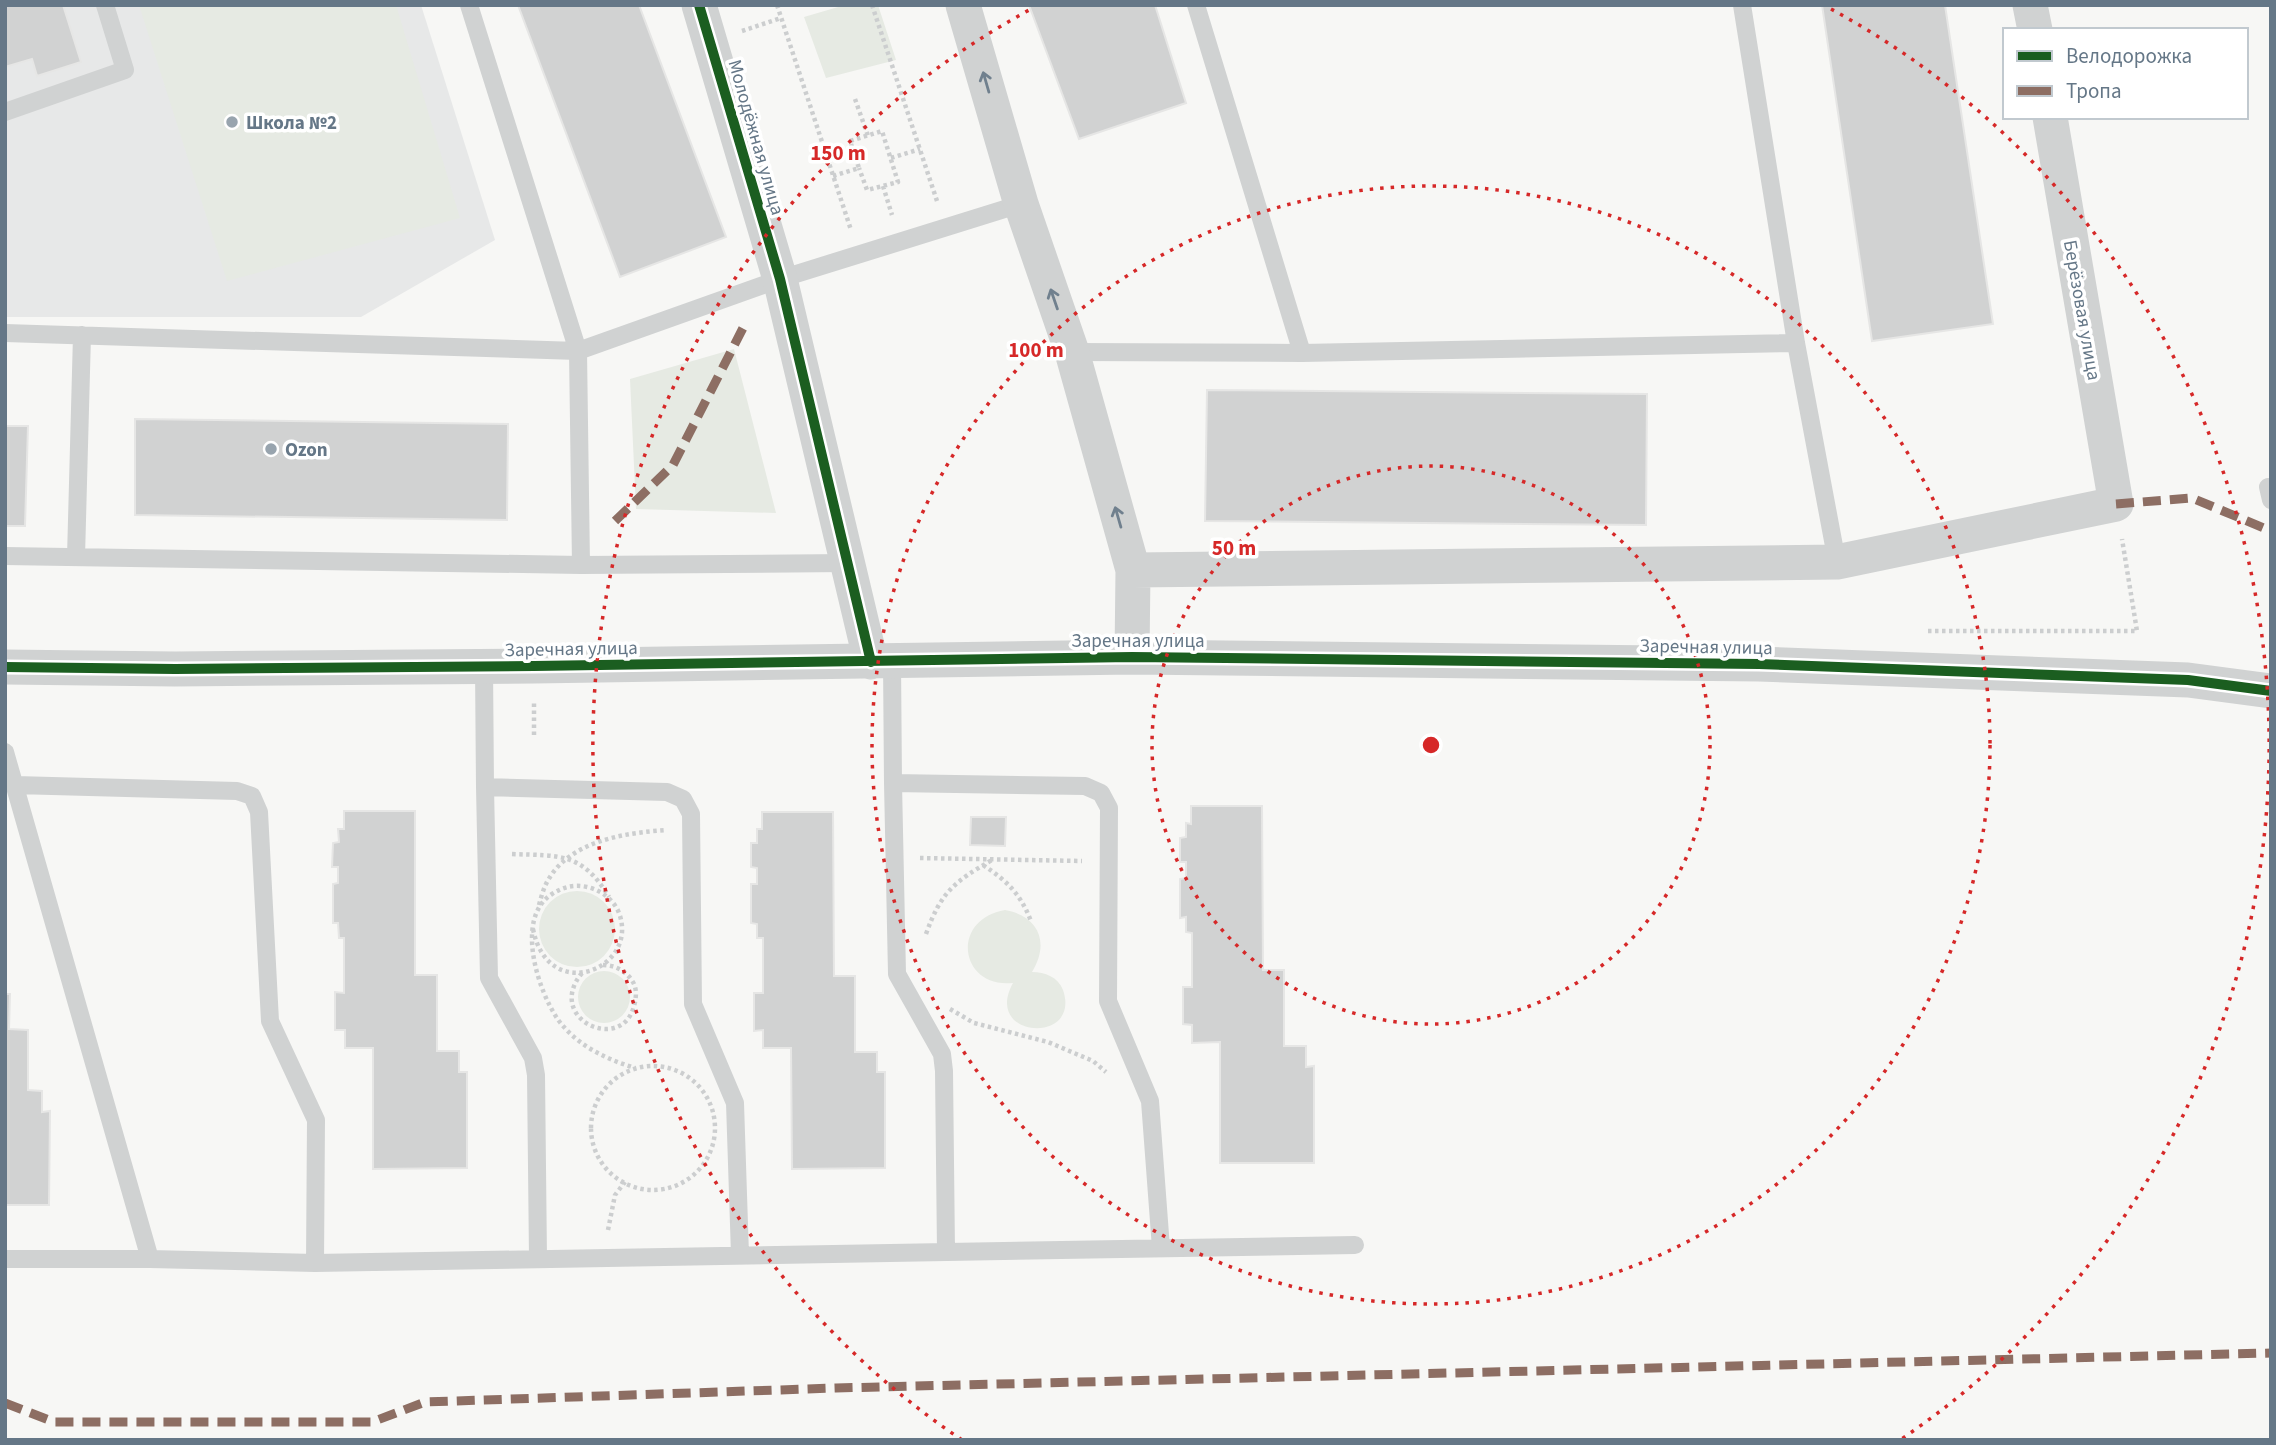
<svg xmlns="http://www.w3.org/2000/svg" width="2276" height="1445" viewBox="0 0 2276 1445" font-family="'Source Sans 3',sans-serif">
  <style>
    .built { fill: #e7e8e8 }
    .green { fill: #e6eae3 }
    .building { fill: #d1d2d2; stroke: #e6e6e5; stroke-width: 2 }
    .lines { fill: none; stroke-linecap: round; stroke-linejoin: round }
    .path { stroke: #cccecf; stroke-width: 4.5; stroke-dasharray: 3.5 3.5; stroke-linecap: butt }
    .service { stroke: #d0d2d2; stroke-width: 18 }
    .minor { stroke: #d0d2d2; stroke-width: 35 }
    .quiet { stroke: #8d6e63; stroke-width: 9; stroke-dasharray: 18 9; stroke-linecap: butt }
    .cycleway-casing { stroke: #fff; stroke-width: 15 }
    .cycleway { stroke: #1b5e20; stroke-width: 10 }
    .oneway { stroke: #70808e }
    .ring { fill: none; stroke: #d62828; stroke-width: 3.5; stroke-dasharray: 3.5 7 }
    .poi-dot { fill: #98a4ae; stroke: #fff; stroke-width: 2.5 }
    .labels { text-anchor: middle; stroke-width: 7; stroke-linejoin: round; paint-order: stroke }
    .poi-label { font-size: 19px; font-weight: bold; fill: #657787; stroke: #fff; text-anchor: start }
    .street-label { font-size: 19px; fill: #657787; stroke: #fff }
    .centre { fill: #d62828; stroke: #fff; stroke-width: 3.5 }
    .ring-label { font-size: 21px; text-anchor: middle; font-weight: bold; fill: #d62828; stroke: #fff; stroke-width: 7; stroke-linejoin: round; paint-order: stroke }
  </style>
  <rect width="100%" height="100%" fill="#f7f7f5"/>
  <path class="built" d="M5,5h416l74,235 -134,77h-356z"/>
  <path class="green" d="M139,5h257l64,213 -233,63z
    M845,5h33l18,55 -70,18 -22,-61z
    M734,349l42,164 -140,-4 -6,-130z
    M539 929a38 38 0 1 1 76 0a38 38 0 1 1-76 0Z
    M1005,910c34,6 45,33 27,62 13,0 26,5 31,18 19,55 -81,49 -50,-7 -53,6 -64,-63 -8,-73z
    M578 997a26 26 0 1 1 52 0a26 26 0 1 1-52 0Z"/>
  <path class="building" d="M5,5h58l18,57 -44,14 -5,-17 -27,8z
    M518,5h121l87,232 -106,40z
    M1029,5h126l31,98 -107,36z
    M1822,5h123l48,319 -121,17z
    M1207,390l440,4 -1,131 -441,-4z
    M135,419l373,5 -1,96 -372,-5z
    M5,426h23l-3,100h-20z
    M1191,806h71l1,164h21v76h22v21l8,-1v97h-94v-121l-28,1v-18l-9,-1v-37h9v-54l-6,-1v-15l-6,1v-39l6,-1v-16h-6v-24l6,-1v-14l5,1z
    M344,811h71v164h22v76h22v21h8v96l-94,1v-121h-28v-18h-10v-38l9,1v-55h-5l-1,-15h-5v-39l5,-1v-16h-6l1,-24 6,-1 -1,-13h6z
    M762,812h71l1,164h21v76h22v20h8v96l-93,1 -1,-121h-28v-18l-9,1v-38h9v-55h-6v-14l-6,-1v-39h6v-16l-6,-1v-24h6v-14h5z
    M971,817h35l-1,29 -35,-1z
    M5,994h5l-1,35 19,1v60l14,1v21l8,-1 -1,94h-44z"/>
  <g class="lines">
    <path class="path" d="M777,5l74,225
      M872,5l66,199
      M742,31l39,-13
      M855,99l13,37
      M891,158l29,-9
      M833,176l26,-8 -9,-27 32,-10 16,51 -31,8 -8,-22
      M883,186l9,29
      M1928,631h209l-15,-92
      M534,735v-35
      M512,854c48,2 70,-2 97,43
      M920,858l162,3
      M983,865c24,16 37,28 48,56
      M539,905c2,-7 4,-15 7,-21 21,-43 78,-51 120,-54
      M533,929c15,77 107,40 86,-16 -5,-13 -18,-23 -32,-26 -13,-3 -24,0 -35,7 -38,24 -14,98 7,127 19,25 47,38 76,47
      M926,934c15,-42 28,-52 66,-74
      M582,973c-38,46 40,81 52,33 2,-7 3,-15 0,-22 -6,-12 -18,-19 -31,-19
      M950,1009l24,14 74,19 45,19 13,11
      M591 1128a62 62 0 1 1 124 0a62 62 0 1 1-124 0Z
      M608,1230l7,-35 10,-13"/>
    <path class="service" d="M1196,5l106,348
      M1742,5l54,338 41,219
      M5,112l120,-42 -20,-65
      M5,333l573,18 -109,-346
      M1072,352l230,1 494,-10
      M2268,487l3,13
      M5,556l576,9 267,-2
      M76,557l6,-222
      M581,565l-3,-214 202,-72 241,-75
      M892,661l1,122 192,3 16,7 8,15 -1,193 42,100 11,147
      M484,666l1,121 182,5 16,7 8,15 2,190 42,99 5,152
      M5,752l145,507h-145
      M893,783l4,191 45,80 2,17 2,181
      M15,785l222,6 15,5 7,16 11,209 46,99 -1,143
      M485,787l4,191 44,80 3,17 2,184
      M150,1259l165,4 1040,-18"/>
    <path class="minor" d="M699,5l81,274 91,383
      M963,5l58,199 51,148 61,218 -1,87
      M2030,5l5,25
      M1133,570l704,-8 279,-58 -66,-387
      M5,667l170,2 359,-3 598,-9 627,7 429,16 83,11"/>
    <path class="quiet" d="M2116,504l76,-6 79,33
      M615,521l58,-56 70,-137
      M5,1403l49,19h318l53,-20 411,-14 1435,-35"/>
    <g class="cycleway-casing">
      <path id="cycleway" d="M699,5l81,274 91,383
        M5,667l170,2 359,-3 598,-9 627,7 429,16 83,11"/>
    </g>
    <use href="#cycleway" class="cycleway"/>
  </g>
  <defs><path id="oneway-shaft" d="M-6 0H5M1.5-3L5.5 0L1.5 3" fill="none" stroke-width="1.6" stroke-linecap="round" stroke-linejoin="round" transform="scale(1.75)"/></defs>
  <g class="oneway">
    <use href="#oneway-shaft" transform="translate(986 82) rotate(-106)"/>
    <use href="#oneway-shaft" transform="translate(1054 299) rotate(-109)"/>
    <use href="#oneway-shaft" transform="translate(1118 517) rotate(-106)"/>
  </g>
  <g class="ring">
    <circle cx="1431" cy="745" r="279"/>
    <circle cx="1431" cy="745" r="559"/>
    <path d="M962 1440A838 838 0 0 1 1031 9M1831 9A838 838 0 0 1 1900 1440"/>
  </g>
  <g class="poi-dot">
    <circle cx="232" cy="122" r="7"/>
    <circle cx="271" cy="449" r="7"/>
  </g>
  <g class="labels">
    <g class="poi-label">
      <text x="246" y="129">Школа №2</text>
      <text x="285" y="456">Ozon</text>
    </g>
    <g class="street-label">
      <text transform="translate(757 137) rotate(74)" y="7">Молодёжная улица</text>
      <text transform="translate(2083 310) rotate(80)" y="7">Берёзовая улица</text>
      <text x="1138" y="647">Заречная улица</text>
      <text transform="translate(1706 646) rotate(1)" y="7">Заречная улица</text>
      <text transform="translate(571 648) rotate(-1)" y="7">Заречная улица</text>
    </g>
  </g>
  <circle cx="1431" cy="745" r="10" class="centre"/>
  <g class="ring-label">
    <text x="838" y="160">150 m</text>
    <text x="1036" y="357">100 m</text>
    <text x="1234" y="555">50 m</text>
  </g>
  <rect width="2276" height="1445" fill="none" stroke="#657787" stroke-width="14"/>
  <rect x="2003" y="28" width="245" height="91" fill="#ffffff" stroke="#c1c9cf" stroke-width="2"/>
  <rect x="2017" y="51" width="35" height="10" fill="#1b5e20" stroke="#c1c9cf" stroke-width="2"/>
  <text x="2066" y="63" font-size="21" fill="#657787">Велодорожка</text>
  <rect x="2017" y="86" width="35" height="10" fill="#8d6e63" stroke="#c1c9cf" stroke-width="2"/>
  <text x="2066" y="98" font-size="21" fill="#657787">Тропа</text>
</svg>
